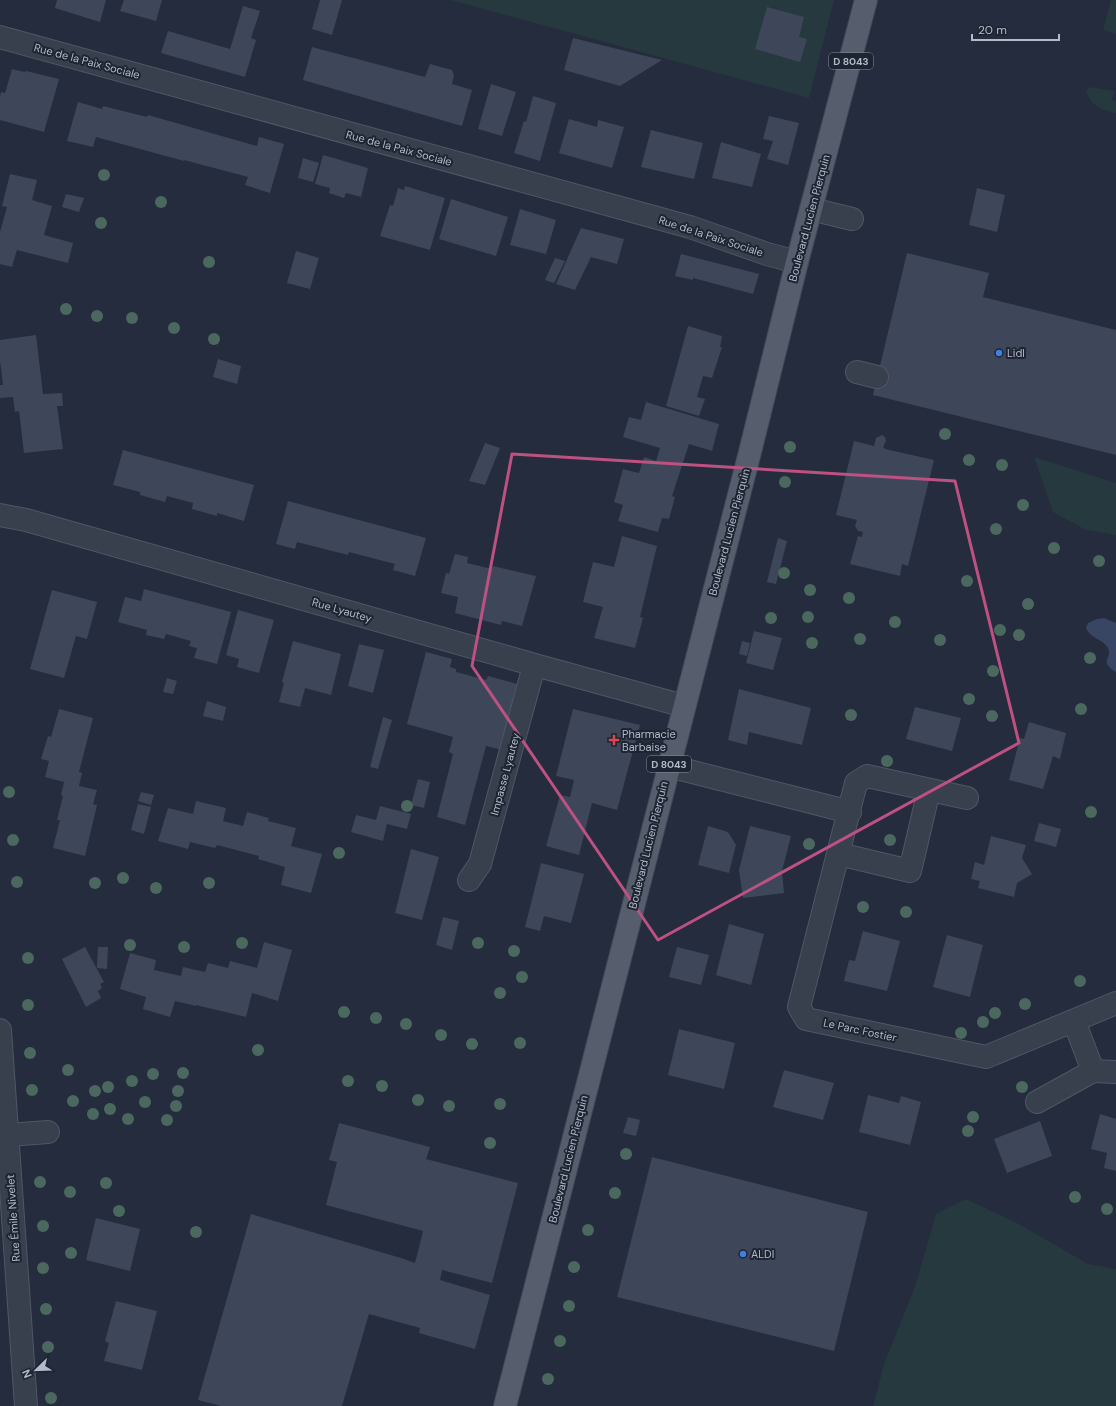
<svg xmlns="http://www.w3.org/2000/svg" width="1116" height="1406" viewBox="0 0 1116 1406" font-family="'DM Sans',sans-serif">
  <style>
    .green { fill: #26393e }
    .water { fill: #384664 }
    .building { fill: #3e475a }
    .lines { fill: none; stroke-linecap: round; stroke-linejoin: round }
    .minor-casing { stroke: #505765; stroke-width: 24 }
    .major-casing { stroke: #414856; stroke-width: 24 }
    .minor { stroke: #383f4d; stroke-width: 22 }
    .major { stroke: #565e6d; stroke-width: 22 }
    .tree { fill: #4b685f }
    .marked { fill: none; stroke: #bd5181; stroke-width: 3; stroke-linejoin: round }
    .shop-dot { fill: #3f7fe0; stroke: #1d2432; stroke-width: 1.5 }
    .health-dot { fill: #e0444e; stroke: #1d2432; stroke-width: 1.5 }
    .labels { text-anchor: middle; stroke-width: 4; stroke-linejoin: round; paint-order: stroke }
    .shield { fill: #1d2432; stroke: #878d9b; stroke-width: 1 }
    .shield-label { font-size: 10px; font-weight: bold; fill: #b4bac8 }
    .street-label { font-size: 11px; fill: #b4bac8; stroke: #1d2432 }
    .poi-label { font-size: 11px; fill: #b4bac8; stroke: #1d2432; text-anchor: start }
  </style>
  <rect width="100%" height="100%" fill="#242c3d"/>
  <path class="green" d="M451,0h383l-25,98z
    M1111,0h5v34l-13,-4z
    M1089,87l25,4 -2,9 4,2v11c-17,-4 -23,-6 -30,-22z
    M1034,457l82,26v52l-30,-5 -33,-18z
    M966,1199l51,24 71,41 28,5v137h-243l11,-42 31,-77 21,-73z"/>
  <path class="water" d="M1104,618l12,5v49l-5,-3 -4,-5c-1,-5 3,-9 2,-13 -3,-12 -18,-11 -23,-23l2,-5 9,-4z"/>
  <path class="building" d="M57,0h49l-6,22 -45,-14z
    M124,0h38l-6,21 -36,-10z
    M320,0h22l-10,35 -20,-6z
    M243,6l17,5 -9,27 5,2 -11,37 -84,-24 7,-22 62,18z
    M767,7l37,10 -5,20 8,2 -7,23 -45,-13z
    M573,38l89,22 -42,26 -56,-16z
    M312,47l113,30 5,-13 22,6 2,5 -2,9 20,6 -10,36 -159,-46z
    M12,69l13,3 1,-1 33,8 -15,53 -44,-12v-23l1,-5 4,1z
    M491,84l25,8 -14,44 -24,-7z
    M533,96l23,7 -16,58 -26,-8 10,-32 2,1z
    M78,102l24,7 1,-3 44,11 1,-2 109,31 2,-9 25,7 -14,49 -25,-8 3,-8 -64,-17v1l-88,-24 -3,10 -26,-6z
    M769,116l30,7 -11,42 -21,-6 6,-18 -10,-2z
    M569,119l28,8 1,-7 26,7 -12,41 -53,-15z
    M651,130l52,13 -9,36 -53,-12z
    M721,142l40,12 -9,33 -40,-9z
    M323,155l45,13 -7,29 -15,-4 -2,5 -15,-5 1,-5 -15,-4z
    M303,158l16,5 -6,19 -15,-4z
    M10,174l27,6 -5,20 20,6 -8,29 29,8 -5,20 -51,-13 -5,17 -12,-3v-32l7,-25 -5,-1z
    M405,186l40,12 -15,52 -50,-14 10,-31 3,1 5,-18 6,2z
    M977,188l28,7 -8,37 -28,-7z
    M66,194l18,4 -5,14 -17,-5z
    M451,199l57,18 -12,39 -57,-17z
    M520,209l36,11 -10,34 -36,-9z
    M581,228l43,11 -7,25 -26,-7 -16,33 -19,-6z
    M296,251l23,7 -9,31 -23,-6z
    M907,253l82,20 -6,24 133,33v125l-243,-60z
    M681,254l78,20 -6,20 -60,-16v2l-18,-4z
    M555,258l10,3 -11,22 -9,-3z
    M688,326l34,10 -2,11h2l-10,31 -9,-2 -6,21 8,2 -6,17 -33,-10z
    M36,335l7,59 19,-1 1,13h-6l6,43 -39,4 -5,-42 -4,1 -2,-15 -13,1v-13h3l-3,-24v-21z
    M218,359l23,7 -4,18 -24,-7z
    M646,402l73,22 -7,27 -23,-7 -17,52 3,1 -6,22 -7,-1 -4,14 -40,-11 5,-16 -9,-3 9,-33 16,4 5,-16 12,4 4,-13 -37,-11 6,-20 12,3z
    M882,435l3,2 1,4 -3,6 2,2 49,11 -26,106 -6,-2 -2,12 -50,-12 8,-28 4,1 1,-5 -5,-1 -3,-5 2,-6 -21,-5 18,-74 20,5 2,-8z
    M485,443l15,5 -15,37 -16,-4z
    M123,450l131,35 -10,36 -27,-8v3l-25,-7 1,-6 -26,-7 -2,6 -25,-7v-3l-27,-7z
    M288,501l138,37 -11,38 -22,-6 2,-6 -46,-12 -1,3 -51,-13 -2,7 -19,-5z
    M622,536l35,10 -17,71 3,1 -8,30 -41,-10 9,-31 -20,-5 10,-40 21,5z
    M778,538l9,3 -11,43 -9,-2z
    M455,554l13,3 -1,6 25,6 1,-3 43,10 -14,50 -20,-5 -1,4 -46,-12 3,-16 -17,-4 5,-20 3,1z
    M144,589l87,23 -14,52 -23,-6 3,-10 -8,-2 2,-5 -25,-7 -2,5 -18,-4 1,-5 -29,-8 7,-25 16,4z
    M52,590l45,12 -10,37 -11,-3 -12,42 -34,-9z
    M238,610l36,10 -15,53 -22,-6 2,-8 -13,-4z
    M754,631l28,7 -9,32 -27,-7z
    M293,641l48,13 -10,41 -26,-7 -5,19 -21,-5 5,-19 -2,-1z
    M742,641l8,2 -3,13 -8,-2z
    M359,644l25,6 -11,43 -25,-7z
    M426,652l26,7 -2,8 6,2v3l30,8 2,-4 29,8 -2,9 3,1 -15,56 -17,-4 -21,79 -28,-8 16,-63 -4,-2 4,-15 -46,-13z
    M167,678l10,3 -4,13 -10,-2z
    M739,689l72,19 -9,37 -53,-13 -2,13 -19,-5z
    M207,701l19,6 -3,14 -20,-5z
    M915,707l46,11 -9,33 -46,-12z
    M59,709l34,9 -14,54 3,1 -3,13 18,4 -4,14 4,1 -12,51 -32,-8 7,-28h-3l6,-24 -2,-1 3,-13 -19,-5 4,-16 -8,-2 7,-23 3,1z
    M573,709l67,16 -23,85 -25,-7 -13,52 -33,-9 14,-51 10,2 4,-17 -18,-4z
    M383,717l9,3 -14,49 -8,-2z
    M1029,722l37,11 -6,26 -7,-3 -10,33 -34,-9 11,-42 4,1z
    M418,779l12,3 -6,26 -13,-3z
    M141,792l13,3 -3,10 -13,-4z
    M196,801l30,7 -3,13 20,5 4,-14 22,6 -1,3 28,7 -5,18 31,8 -11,39 -30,-8 4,-18 -27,-8 1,-3 -42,-11 -2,3 -25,-6 -2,7 -30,-8 10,-33 25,6z
    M138,804l13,3 -7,27 -13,-4z
    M380,806l31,8 -4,15 -20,-5 -4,17 -32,-9 5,-17 20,5z
    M1039,823l22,6 -5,18 -22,-6z
    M708,826l20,6 8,13 -7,28 -31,-8z
    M750,826l41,10 -9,35 2,22 -41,5 -4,-28z
    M991,836l35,9 -4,13 10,16 -15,9 -3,14 -36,-9 2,-7 -9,-2 4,-17 9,3z
    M411,849l28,8 -17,63 -27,-7z
    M541,863l43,11 -13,49 -27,-7 -4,15 -15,-4z
    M443,917l16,4 -7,29 -16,-5z
    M729,924l35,10 -13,51 -35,-10z
    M863,931l37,10 -13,50 -43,-10 5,-21 6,1z
    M947,935l36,10 -13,52 -37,-10z
    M264,942l28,8 -14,51 -26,-8 -6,24 -50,-12v1l-21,-5 -5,16 -27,-8 3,-12 -26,-8 10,-36 26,7 -2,10 27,6 2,-9 22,5 3,-9 20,5 2,-7 27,7z
    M85,947l19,35 -4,2 2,4 -4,3 3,7 -15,9 -24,-48z
    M98,947h10l-1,22 -10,-1z
    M677,947l32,8 -8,30 -32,-8z
    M679,1029l56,14 -11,46 -56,-14z
    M784,1070l50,13 -11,37 -50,-13z
    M868,1095l31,8 2,-7 20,6 -11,43 -51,-13z
    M1100,1114l16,5v52l-12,-3 3,-15 -16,-4z
    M628,1117l12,3 -4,16 -13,-3z
    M1040,1121l12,35 -45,17 -13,-34z
    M339,1123l91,24 -4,12 92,24 -26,100 -50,-13 -2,10 50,15 -15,54 -56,-16 1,-5 -51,-14 -27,92h-121l-23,-6 53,-186 150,44 14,5 8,-32 -97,-26 11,-43 -8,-2z
    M652,1157l216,55 -34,139 -217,-54z
    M96,1218l44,11 -10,42 -44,-11z
    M116,1301l41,10 -15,59 -38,-9 5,-18 -4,-2z"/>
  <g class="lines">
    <g class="minor-casing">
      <path id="minor" d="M0,37l690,190 77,27 30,8
        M811,209l41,10
        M857,372l20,5
        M0,515l26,5 509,145 149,41
        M669,766l181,46
        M967,798l-100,-22 -11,7 -57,224 7,12 180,38 130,-54
        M839,854l71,17 19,-81
        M469,880l11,-16 51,-187 4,-12
        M1074,1021l19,50 23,1
        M0,1030l26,376
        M1037,1102l56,-31
        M8,1135l40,-3"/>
    </g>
    <g class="major-casing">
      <path id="major" d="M505,1406l245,-954 47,-190 69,-262"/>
    </g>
    <use href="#minor" class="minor"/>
    <use href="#major" class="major"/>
  </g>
  <g class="tree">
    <circle cx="104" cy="175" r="6"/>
    <circle cx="161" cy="202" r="6"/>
    <circle cx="101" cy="223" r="6"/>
    <circle cx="209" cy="262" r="6"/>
    <circle cx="66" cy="309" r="6"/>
    <circle cx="97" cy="316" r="6"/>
    <circle cx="132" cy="318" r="6"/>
    <circle cx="174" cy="328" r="6"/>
    <circle cx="214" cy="339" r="6"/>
    <circle cx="945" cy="434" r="6"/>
    <circle cx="790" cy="447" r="6"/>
    <circle cx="969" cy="460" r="6"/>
    <circle cx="1002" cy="465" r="6"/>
    <circle cx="785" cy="482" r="6"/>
    <circle cx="1023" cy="505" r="6"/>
    <circle cx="996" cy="529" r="6"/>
    <circle cx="1054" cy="548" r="6"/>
    <circle cx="1099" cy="561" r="6"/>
    <circle cx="784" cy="573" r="6"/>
    <circle cx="967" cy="581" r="6"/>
    <circle cx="810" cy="590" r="6"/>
    <circle cx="849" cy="598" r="6"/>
    <circle cx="1028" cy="604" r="6"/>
    <circle cx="808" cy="617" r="6"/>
    <circle cx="771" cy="618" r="6"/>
    <circle cx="895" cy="622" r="6"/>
    <circle cx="1000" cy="630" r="6"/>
    <circle cx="1019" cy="635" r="6"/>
    <circle cx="860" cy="639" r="6"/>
    <circle cx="940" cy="640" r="6"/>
    <circle cx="812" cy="643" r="6"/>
    <circle cx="1090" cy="658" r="6"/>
    <circle cx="993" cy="671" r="6"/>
    <circle cx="969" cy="699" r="6"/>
    <circle cx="1081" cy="709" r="6"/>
    <circle cx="851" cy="715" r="6"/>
    <circle cx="992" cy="716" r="6"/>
    <circle cx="887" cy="761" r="6"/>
    <circle cx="9" cy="792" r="6"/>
    <circle cx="407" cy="806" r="6"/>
    <circle cx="1091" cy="812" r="6"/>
    <circle cx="13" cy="840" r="6"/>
    <circle cx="890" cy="840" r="6"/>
    <circle cx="809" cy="844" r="6"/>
    <circle cx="339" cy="853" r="6"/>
    <circle cx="123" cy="878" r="6"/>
    <circle cx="17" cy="882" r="6"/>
    <circle cx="95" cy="883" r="6"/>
    <circle cx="209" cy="883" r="6"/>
    <circle cx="156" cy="888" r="6"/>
    <circle cx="863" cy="907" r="6"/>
    <circle cx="906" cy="912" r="6"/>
    <circle cx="242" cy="943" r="6"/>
    <circle cx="478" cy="943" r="6"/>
    <circle cx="130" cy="945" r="6"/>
    <circle cx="184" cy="947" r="6"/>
    <circle cx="514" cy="951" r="6"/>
    <circle cx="28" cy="958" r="6"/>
    <circle cx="522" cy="977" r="6"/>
    <circle cx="1080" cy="981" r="6"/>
    <circle cx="500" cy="993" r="6"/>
    <circle cx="1025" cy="1004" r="6"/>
    <circle cx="28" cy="1005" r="6"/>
    <circle cx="344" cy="1012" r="6"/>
    <circle cx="995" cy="1013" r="6"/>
    <circle cx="376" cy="1018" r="6"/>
    <circle cx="983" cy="1022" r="6"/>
    <circle cx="406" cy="1024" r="6"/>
    <circle cx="961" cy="1033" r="6"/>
    <circle cx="441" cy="1035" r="6"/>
    <circle cx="520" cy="1043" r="6"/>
    <circle cx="472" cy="1044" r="6"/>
    <circle cx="258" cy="1050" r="6"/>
    <circle cx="30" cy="1053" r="6"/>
    <circle cx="68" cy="1070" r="6"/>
    <circle cx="183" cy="1073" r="6"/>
    <circle cx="153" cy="1074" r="6"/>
    <circle cx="132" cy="1081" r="6"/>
    <circle cx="348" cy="1081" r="6"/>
    <circle cx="382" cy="1086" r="6"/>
    <circle cx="108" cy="1087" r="6"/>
    <circle cx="1022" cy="1087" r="6"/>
    <circle cx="32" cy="1090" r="6"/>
    <circle cx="95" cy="1091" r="6"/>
    <circle cx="178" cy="1091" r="6"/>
    <circle cx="418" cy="1100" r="6"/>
    <circle cx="73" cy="1101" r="6"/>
    <circle cx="145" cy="1102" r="6"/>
    <circle cx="500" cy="1104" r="6"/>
    <circle cx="176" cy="1106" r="6"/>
    <circle cx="449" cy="1106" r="6"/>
    <circle cx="110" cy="1109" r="6"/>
    <circle cx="93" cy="1114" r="6"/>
    <circle cx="973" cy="1117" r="6"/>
    <circle cx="128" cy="1119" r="6"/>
    <circle cx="167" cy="1120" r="6"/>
    <circle cx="968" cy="1131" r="6"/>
    <circle cx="490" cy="1143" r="6"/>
    <circle cx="626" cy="1154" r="6"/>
    <circle cx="40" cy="1182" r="6"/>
    <circle cx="106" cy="1183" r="6"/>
    <circle cx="70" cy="1192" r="6"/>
    <circle cx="615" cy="1193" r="6"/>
    <circle cx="1075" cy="1197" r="6"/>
    <circle cx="1107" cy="1209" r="6"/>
    <circle cx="119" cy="1211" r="6"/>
    <circle cx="43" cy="1226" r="6"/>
    <circle cx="588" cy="1230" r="6"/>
    <circle cx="196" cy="1232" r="6"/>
    <circle cx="71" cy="1253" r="6"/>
    <circle cx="574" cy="1267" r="6"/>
    <circle cx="43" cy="1268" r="6"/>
    <circle cx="569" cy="1306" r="6"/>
    <circle cx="46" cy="1309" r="6"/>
    <circle cx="560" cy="1341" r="6"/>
    <circle cx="48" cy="1347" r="6"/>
    <circle cx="548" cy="1379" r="6"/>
    <circle cx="51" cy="1398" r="6"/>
  </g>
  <path class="marked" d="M512,454l443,27 64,262 -361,197 -186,-274z"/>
  <g class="shop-dot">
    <circle cx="999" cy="353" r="4"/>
    <circle cx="743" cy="1254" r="4"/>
  </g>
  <path class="health-dot" d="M612 734h4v4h4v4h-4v4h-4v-4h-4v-4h4z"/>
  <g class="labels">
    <g class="shield">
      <rect x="829" y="53" width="44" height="16" rx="3"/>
      <rect x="647" y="756" width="44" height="16" rx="3"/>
    </g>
    <g class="shield-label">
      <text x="851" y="65">D 8043</text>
      <text x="669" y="768">D 8043</text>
    </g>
    <g class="street-label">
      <text transform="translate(87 61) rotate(15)" y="4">Rue de la Paix Sociale</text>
      <text transform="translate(399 148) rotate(15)" y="4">Rue de la Paix Sociale</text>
      <text transform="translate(809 218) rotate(-75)" y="4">Boulevard Lucien Pierquin</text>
      <text transform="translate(711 236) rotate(18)" y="4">Rue de la Paix Sociale</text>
      <text transform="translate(729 532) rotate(-75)" y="4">Boulevard Lucien Pierquin</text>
      <text transform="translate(342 610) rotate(16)" y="4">Rue Lyautey</text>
      <text transform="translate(505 774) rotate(-75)" y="4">Impasse Lyautey</text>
      <text transform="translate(648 845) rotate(-76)" y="4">Boulevard Lucien Pierquin</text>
      <text transform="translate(860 1030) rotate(12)" y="4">Le Parc Fostier</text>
      <text transform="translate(568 1159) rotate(-76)" y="4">Boulevard Lucien Pierquin</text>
      <text transform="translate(13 1218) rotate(-94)" y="4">Rue Émile Nivelet</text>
    </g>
    <g class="poi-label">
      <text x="1007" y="357">Lidl</text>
      <text x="622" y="738">Pharmacie<tspan x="622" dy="13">Barbaise</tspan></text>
      <text x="751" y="1258">ALDI</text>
    </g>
  </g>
  <g transform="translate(36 1370) rotate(247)" stroke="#1d2432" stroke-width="3" paint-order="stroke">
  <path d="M0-3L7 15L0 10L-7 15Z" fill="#b4bac8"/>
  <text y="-6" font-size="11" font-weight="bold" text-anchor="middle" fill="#b4bac8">N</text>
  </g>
  <path d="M972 34v6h87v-6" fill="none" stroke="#b4bac8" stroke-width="2"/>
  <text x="978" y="34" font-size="12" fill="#b4bac8" stroke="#1d2432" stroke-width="3" paint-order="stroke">20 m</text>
</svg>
